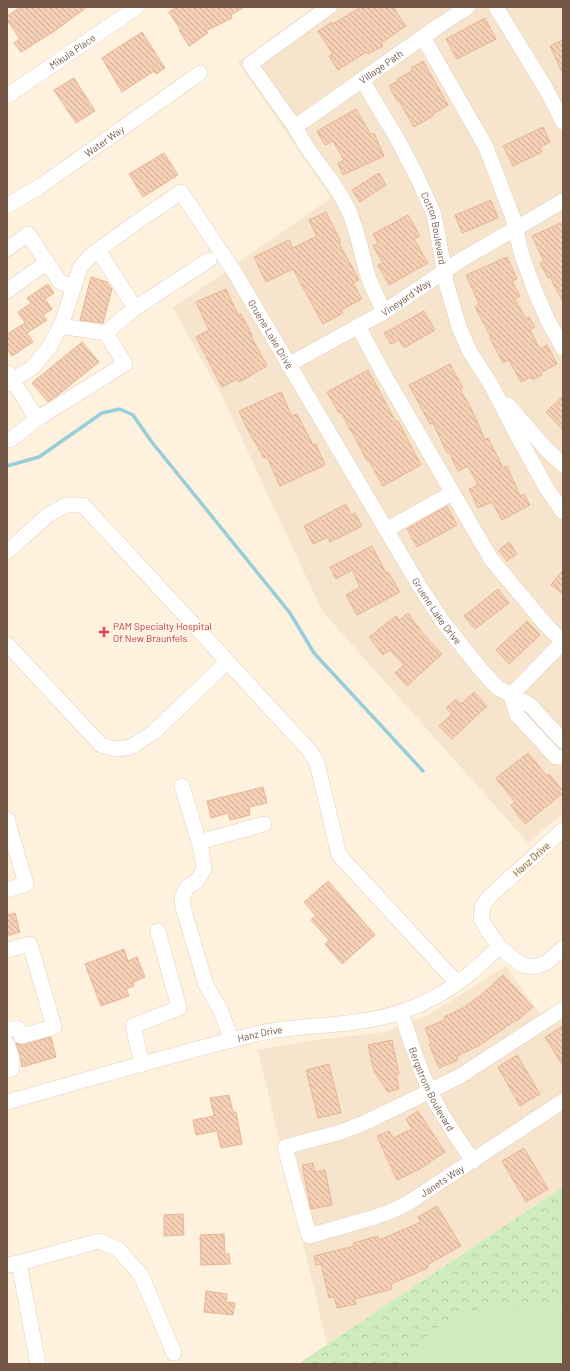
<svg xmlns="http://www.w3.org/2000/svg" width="570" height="1371" viewBox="0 0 570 1371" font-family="Barlow,sans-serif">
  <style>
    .residential { fill: #f6e4cc }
    .green { fill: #ceecbc }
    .forest { fill: url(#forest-crowns) }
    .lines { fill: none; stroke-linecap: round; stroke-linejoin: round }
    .stream { stroke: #97ceda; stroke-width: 3.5 }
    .building { fill: url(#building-back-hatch); stroke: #e9b693 }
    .minor-casing { stroke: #e2ceba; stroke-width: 16 }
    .minor { stroke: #fff; stroke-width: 15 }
    .health-dot { fill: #e0444e; stroke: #fff6e6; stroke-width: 1.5 }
    .labels { text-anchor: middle; stroke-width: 3; stroke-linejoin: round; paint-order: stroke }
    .street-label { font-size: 10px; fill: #755745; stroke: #fff6e6 }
    .health-label { font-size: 10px; fill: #be3a42; stroke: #fff6e6; text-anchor: start }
  </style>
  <defs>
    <pattern id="forest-crowns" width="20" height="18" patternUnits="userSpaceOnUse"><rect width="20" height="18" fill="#ceecbc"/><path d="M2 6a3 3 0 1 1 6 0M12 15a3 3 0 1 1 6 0" fill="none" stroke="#b4cca3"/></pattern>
    <pattern id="building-back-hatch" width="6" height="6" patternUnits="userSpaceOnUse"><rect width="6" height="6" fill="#f5d0b4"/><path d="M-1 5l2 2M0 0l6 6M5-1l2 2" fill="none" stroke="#cbac94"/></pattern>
  </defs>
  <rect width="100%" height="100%" fill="#fef2de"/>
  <path class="residential" d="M314,7h249v806l-35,30 -206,-232 -101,-217 -48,-86 158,-110 -93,-136z
    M506,966l34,48 23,-14v187l-236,158 -69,-295 50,-9 77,-9 43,-17z"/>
  <path class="green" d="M563,1306v58h-159c17,-29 49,-49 82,-56 8,-1 17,0 25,0 17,0 34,0 52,-2z"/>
  <path class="forest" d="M563,1187v119c-18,2 -35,2 -52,2 -8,0 -17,-1 -25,0 -33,7 -65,27 -82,56h-106z"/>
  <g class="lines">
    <path class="stream" d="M7,466l32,-9 63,-44 18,-4 13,6 18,26 139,172 24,40 109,118"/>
  </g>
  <path class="building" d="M20,7h67l-31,23 -35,22 -7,-9 6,-4 -13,-19v-4z
    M177,7h67l-13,8 1,3 -26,13 2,2 -19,13 -10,-16 1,-1 -11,-17z
    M361,7h32l13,19 -25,17 2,3 -15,8 -2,-2 -28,18 -9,-14 4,-2 -15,-23 14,-9 1,2z
    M485,18l11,21 -39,20 -11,-20z
    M142,32l23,36 -9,6 -2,-3 -32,21 -20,-34z
    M563,40v34l-13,-28z
    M423,61l25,44 -16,10 1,1 -19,11 -15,-26 -1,1 -9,-16 9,-5 -1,-2 15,-8 -1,-3z
    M74,78l21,33 -19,12 -22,-33z
    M356,109l15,26 3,-2 10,23 -41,19 -5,-12 6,-3 -11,-19 -8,4 -8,-14z
    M543,127l7,15 -10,5 2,5 -29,14 -10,-20z
    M164,153l14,22 -35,22 -14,-23z
    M379,173l7,12 -26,17 -8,-12z
    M491,200l7,18 -36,15 -7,-18z
    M326,212l15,30 -2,1 20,37 -6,3 9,16 -21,11 2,3 -20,11 -30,-55 -27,13 -12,-25 35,-17 4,8 24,-12 -8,-16z
    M408,215l12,21 -6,3 14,24 -39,22 -11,-20 5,-2 -10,-17 5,-3 -5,-9z
    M563,222v80l-13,-25 -2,1 -8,-15 4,-2 -12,-25z
    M507,257l10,22 -5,2 8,15 -5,3 11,20 3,-2 6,10 -5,3 10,19 7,-4 10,19 -17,9 2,2 -10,5 -1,-3 -10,5 -12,-22 -6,3 -13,-25 1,-1 -16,-30 4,-3 -13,-29z
    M91,277l16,5 5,7 -9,34 -23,-3z
    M48,284l6,9 -9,6 7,10 -9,6 4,5 -20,13 6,9 -21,14 -5,-8v-14l18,-11 -7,-11 13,-9 -4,-5z
    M226,289l12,26 3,-1 11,21 -1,1 16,30 -28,16 -2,-3 -15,8 -26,-50 13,-7 -13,-28z
    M424,311l11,19 -31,18 -5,-8 -8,4 -7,-11z
    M82,342l17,20 -41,33 -10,7 -16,-19z
    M450,364l13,24 -3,1 11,19 14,32 3,-2 15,30 4,-2 13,30 4,-2 6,11 -28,15 -10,-18 -14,6 -9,-19 9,-4 -10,-19 -10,5 -9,-19 -2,1 -14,-30 -3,1 -21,-39z
    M368,370l28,52 2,-1 23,44 -38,21 -14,-25h-2l-14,-28h-1l-11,-21 -2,1 -12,-21z
    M281,392l11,24 5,-2 16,31 3,-1 9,21 -45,21 -13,-29 -3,1 -15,-26 -10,-21z
    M563,396v34l-17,-18z
    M346,504l5,11 4,-2 7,13 -32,16 -2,-5 -15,7 -9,-18z
    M447,506l10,19 -40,22 -10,-18z
    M509,542l8,12 -10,7 -8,-11z
    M372,546l14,27 2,-1 12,20 -43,23 -11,-20 14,-8 -8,-17 -16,9 -6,-12z
    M563,570v24l-12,-9z
    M498,589l11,14 -34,26 -11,-13z
    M408,613l15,21 19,20 -35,32 -12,-13 9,-8 -14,-15 -7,5 -14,-18 27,-21 3,4z
    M527,621l13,14 -31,29 -13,-14z
    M474,692l13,14 -35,33 -13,-13 13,-12 -6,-6 10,-9 5,5z
    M528,753l19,23 2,-2 14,17v2l-38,31 -14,-19 4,-3 -19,-24z
    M263,787l4,16 -18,4 1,8 -20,5 -2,-7 -17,5 -4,-17z
    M328,881l47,54 -33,29 -17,-20 4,-4 -18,-20 5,-4 -12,-14z
    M15,913l5,19 -13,4v-21z
    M124,949l4,12 9,-4 8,20 -12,5 1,4 -8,3 3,7 -28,10 -16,-42z
    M503,975l30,32 -16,14 -1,-1 -36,25 -23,11 1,4 -19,8 -10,-24 2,-1 -6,-15 20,-8 -1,-3 19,-9 18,-13z
    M563,1026v40l-18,-29z
    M51,1037l5,20 -34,10 -2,-12 -4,-12 7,2z
    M392,1040l7,34h-3l3,15 -11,3 -14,-21 -6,-26z
    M517,1055l23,39 -20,12 -22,-39z
    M329,1064l12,49 -23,5 -12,-48z
    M229,1095l4,17h3l6,32 -21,4 -4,-17 -21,4 -3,-15 21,-4 -4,-18z
    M418,1111l27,41 -27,18 -21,10 -20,-44 12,-5 4,7 19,-9 -6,-10z
    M524,1148l24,41 -22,13 -24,-41z
    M313,1163l2,9 10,-2 7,35 -21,4 -9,-44z
    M437,1206l24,40 -34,19 1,3 -37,16 1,5 -37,10 1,5 -19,4 -3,-11 -5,1 -8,-34 -5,1 -2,-9 40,-10 -1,-3 25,-7 1,4 42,-18 -3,-5z
    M183,1214l1,21 -20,1v-21z
    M224,1234l1,20h4l1,10 -29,1 -1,-30z
    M206,1291l21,3 -1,8 9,1 -2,12 -29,-3z"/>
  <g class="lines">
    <g class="minor-casing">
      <g id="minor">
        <path d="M329,7l-79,57 45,63c14,29 39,52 53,82 9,20 13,42 19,64 4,13 11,26 17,39"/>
        <path d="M496,7l50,82 17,33"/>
        <path d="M423,37l63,110 27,71 9,38 13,35 13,30 15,27"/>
        <path id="s1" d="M362,80l36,60 20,39 16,35 13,72 12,41 11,25 20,31 26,50 31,56 16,23"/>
        <path id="s2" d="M7,96l130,-89"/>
        <path id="s3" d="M295,127l145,-102 28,-18"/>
        <path id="s4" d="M7,206l35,-21 158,-112"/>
        <path d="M7,249l21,-15 32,48 14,5"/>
        <path d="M7,291l40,-29"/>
        <path d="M135,308l74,-48"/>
        <path d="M60,326l46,7 29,-25 -37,-58"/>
        <path d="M358,326l24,45 109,188 55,66 17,17 -52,53"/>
        <path id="s5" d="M288,365l96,-53 77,-52 102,-59"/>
        <path id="s6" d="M7,384l26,-17 17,-21 12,-23 18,-55 11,-13 53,-38 37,-25 54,81 185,314 23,35 39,49 16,17 32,17 33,36"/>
        <path d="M508,405l38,44 17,16"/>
        <path d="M37,419l88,-55 -19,-31"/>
        <path d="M7,440h3l27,-21 -29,-46"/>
        <path d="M386,530l66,-37"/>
        <path d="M7,552l41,-37 18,-10h17l226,245 8,13 22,92 118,128"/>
        <path d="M7,644l94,101 16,4 14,-2 23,-15 73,-70"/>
        <path d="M511,695l6,20 39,42h7"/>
        <path d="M182,786l19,63 3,20 -7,12 -10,6 -5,11 1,9 23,78 14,24 12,31"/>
        <path d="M7,819l19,65 -19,6"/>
        <path d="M563,830l-74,67 -6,8 -2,13 4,8 14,21 23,18 12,2 12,-4 17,-15"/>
        <path d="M199,842l65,-18"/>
        <path d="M7,950l23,-6 24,83 -33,9 -3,-8 -11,2"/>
        <path id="s7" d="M563,1011l-1,-1 -102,66 -30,15 -68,33 -21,8 -56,15 24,89 66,-19 17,-6 16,-8 155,-102"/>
        <path id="s8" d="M401,1012c9,27 17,55 30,81 11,24 27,46 42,68"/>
        <path d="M7,1044l5,14v11l-5,2"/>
        <path d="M142,1064l-9,-38 46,-18 -21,-77"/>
        <path id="s9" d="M7,1102c83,-23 165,-48 249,-68 32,-8 65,-7 99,-12 41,-5 80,-20 113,-47 11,-9 21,-19 31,-28"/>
        <path d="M19,1263l80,-22 19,8 23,26 33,78"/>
        <path d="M7,1265l12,-2 19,101"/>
      </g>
    </g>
    <use href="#minor" class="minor"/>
  </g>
  <path class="health-dot" d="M102 626h4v4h4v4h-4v4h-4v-4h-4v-4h4z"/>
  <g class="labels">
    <g class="street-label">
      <text dy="4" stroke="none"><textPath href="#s2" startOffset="79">Mikula Place</textPath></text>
      <text dy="4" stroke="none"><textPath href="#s3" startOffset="105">Village Path</textPath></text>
      <text dy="4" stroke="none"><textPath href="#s4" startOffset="117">Water Way</textPath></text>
      <text dy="4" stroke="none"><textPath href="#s1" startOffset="166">Cotton Boulevard</textPath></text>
      <text dy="4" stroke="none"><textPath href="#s5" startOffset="136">Vineyard Way</textPath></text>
      <text dy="4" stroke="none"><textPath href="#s6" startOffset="437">Gruene Lake Drive</textPath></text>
      <text dy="4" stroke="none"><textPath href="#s6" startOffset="760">Gruene Lake Drive</textPath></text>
      <text transform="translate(531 859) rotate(-42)" y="4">Hanz Drive</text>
      <text dy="4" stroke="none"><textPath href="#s9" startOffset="262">Hanz Drive</textPath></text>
      <text dy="4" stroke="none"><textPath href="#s8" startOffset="83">Bergstrom Boulevard</textPath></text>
      <text dy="4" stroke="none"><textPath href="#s7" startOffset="550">Janets Way</textPath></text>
    </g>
    <g class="health-label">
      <text x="113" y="630">PAM Specialty Hospital<tspan x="113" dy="12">Of New Braunfels</tspan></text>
    </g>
  </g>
  <rect width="570" height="1371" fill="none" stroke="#755745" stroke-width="16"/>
</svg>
